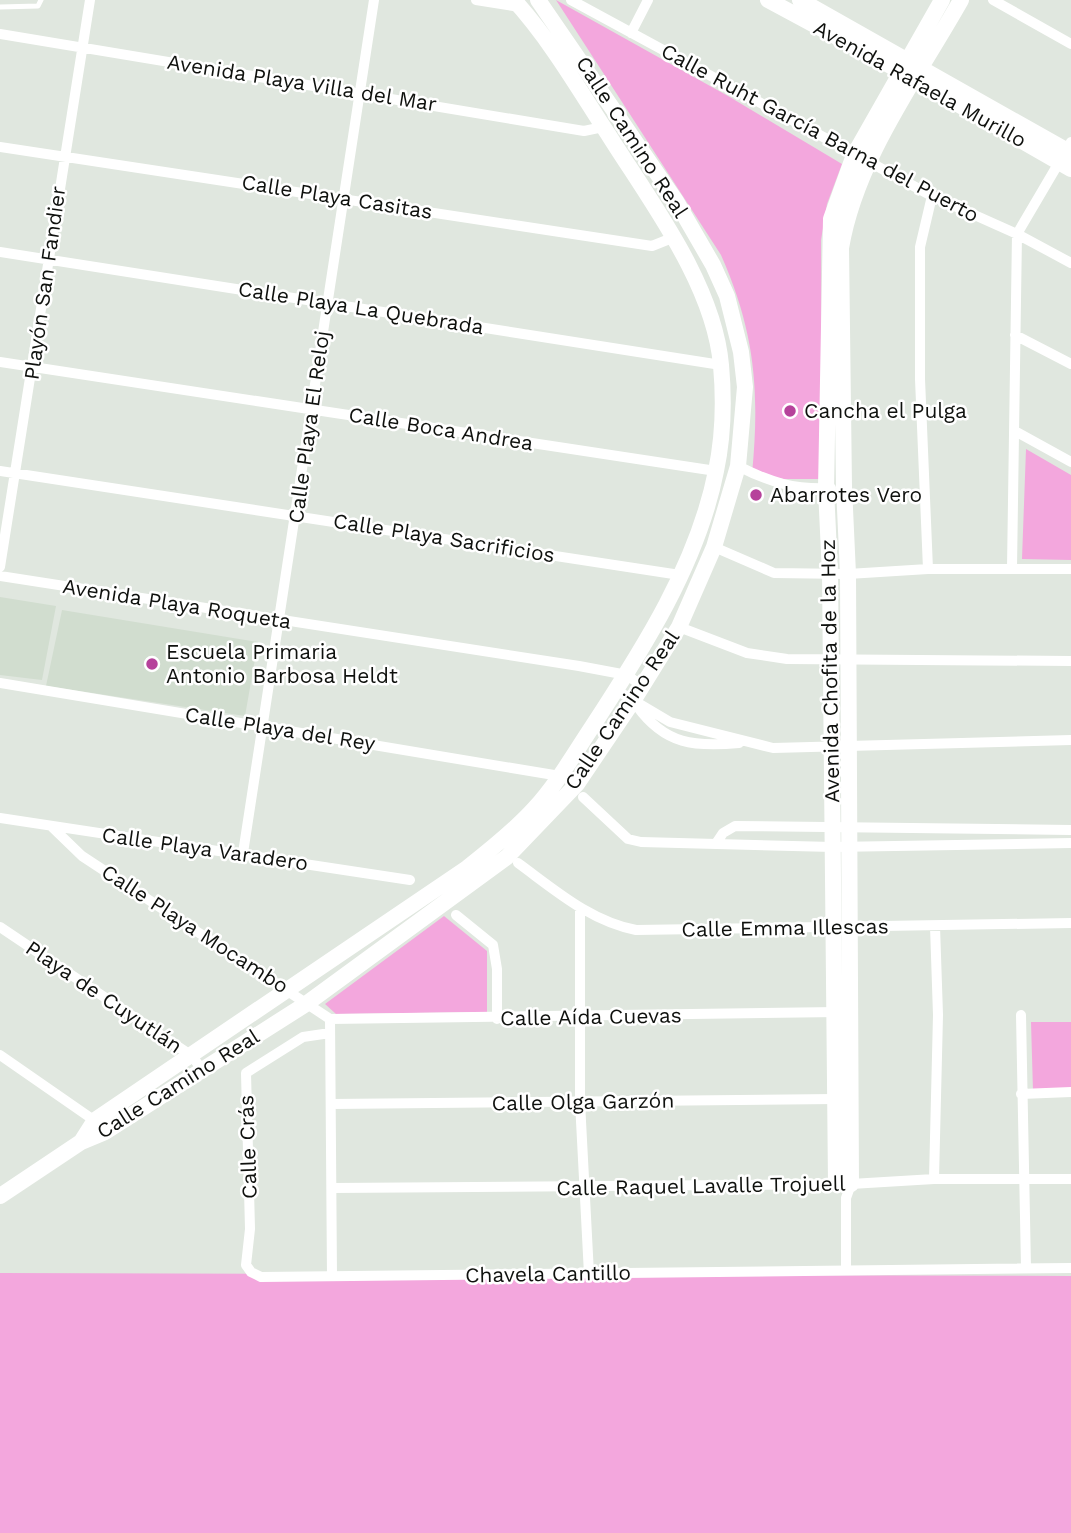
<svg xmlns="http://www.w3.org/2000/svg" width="1071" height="1533" viewBox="0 0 1071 1533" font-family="'Work Sans',sans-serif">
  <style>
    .built { fill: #d1ddcf }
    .green { fill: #f3a7dd }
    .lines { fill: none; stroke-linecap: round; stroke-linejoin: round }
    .lane { stroke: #fff; stroke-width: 5 }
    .street { stroke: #fff; stroke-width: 10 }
    .secondary { stroke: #fff; stroke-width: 16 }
    .poi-dot { fill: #b6429b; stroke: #fff; stroke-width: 2.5 }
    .labels { text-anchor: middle; stroke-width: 5; stroke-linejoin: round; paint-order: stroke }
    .street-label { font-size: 21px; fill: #0f110e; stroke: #fff }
    .poi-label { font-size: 21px; fill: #0f110e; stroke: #fff; text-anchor: start }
  </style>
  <rect width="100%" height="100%" fill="#e0e7df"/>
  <path class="built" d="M0,597l56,9 -14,74 -42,-5z
    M62,610l196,32 -13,74 -199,-30z"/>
  <path class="green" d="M556,0l172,96 114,68 -15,40 -6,36 1,239h-38l-32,-5c8,-83 3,-142 -31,-219z
    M1026,449l45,26v85l-49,-1z
    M444,916l43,35v61l-151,2 -11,-10z
    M1031,1022h40v68l-38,1z
    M0,1273l1071,3v257h-1071z"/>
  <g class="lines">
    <path class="lane" d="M0,7l38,-1 3,-6"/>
    <path class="street" d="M476,0l44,7
      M571,0l361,196 85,38 54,29
      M993,0l78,44
      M631,33l17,-33
      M0,34l584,97 19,-4
      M0,147l652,99 20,-8
      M0,252l721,113
      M1015,335l56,29
      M0,362l716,109
      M1015,431l56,31
      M738,466c31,16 57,24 93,22
      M0,471l680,104
      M714,547l60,26 74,1 80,-5h143
      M0,567l90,-567
      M1012,568l5,-334 54,-92
      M928,569l-8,-190v-132l12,-51
      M0,576l579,90 48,9 15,11
      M679,627l68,26 40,6 284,2
      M0,683l560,93
      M616,690l54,32 103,26 298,-8
      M637,706c28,39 58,41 102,37
      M583,797l45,42 13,3 192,5 238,-4
      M0,818l410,62
      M52,827l30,29 248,163 2,257
      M717,842l6,-9 12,-7 336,4
      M243,853l131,-853
      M518,863c37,27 72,58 118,67l435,-7
      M580,908v194l9,172
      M456,915l37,30 4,24v50
      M0,927l192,129 11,15
      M1021,1015l5,253
      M330,1019l508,-7
      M330,1033l-27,4 -57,36 4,156 -4,36 5,7 10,5 810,-9
      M0,1055l98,68
      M1021,1094l50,-2
      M331,1104l504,-5
      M934,1179l4,-164 -3,-89
      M332,1188l519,-4 83,-5h137
      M846,1269v-71l5,-14"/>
    <path class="secondary" d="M768,0l132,71 171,98
      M800,0l271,153
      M81,1142l14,-22 372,-252c23,-18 47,-37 67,-59 23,-25 40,-55 58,-82 51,-78 106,-164 124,-256 7,-33 8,-73 5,-106 -7,-81 -71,-164 -113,-231 -30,-46 -57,-93 -94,-134
      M836,1184l-6,-610 -4,-85 5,-270 23,-64 88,-155
      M851,1184l-3,-610 -4,-87 -3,-239c15,-89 76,-170 120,-248
      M0,1196l81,-54 24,-10 201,-128 201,-147 70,-73 56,-83 46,-74 35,-80 24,-81 7,-79 -4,-35 -14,-56 -14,-31 -37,-64 -138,-201"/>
  </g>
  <g class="poi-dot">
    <circle cx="790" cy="411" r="7"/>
    <circle cx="756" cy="495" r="7"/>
    <circle cx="152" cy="664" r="7"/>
  </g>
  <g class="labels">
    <g class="street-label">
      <text transform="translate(302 83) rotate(9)" y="7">Avenida Playa Villa del Mar</text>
      <text transform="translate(920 84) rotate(29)" y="7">Avenida Rafaela Murillo</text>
      <text transform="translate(820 133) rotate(28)" y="7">Calle Ruht García Barna del Puerto</text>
      <text transform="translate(632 137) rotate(57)" y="7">Calle Camino Real</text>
      <text transform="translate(337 197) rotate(9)" y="7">Calle Playa Casitas</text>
      <text transform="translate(45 283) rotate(-82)" y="7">Playón San Fandier</text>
      <text transform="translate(361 308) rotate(9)" y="7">Calle Playa La Quebrada</text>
      <text transform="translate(309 427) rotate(-82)" y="7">Calle Playa El Reloj</text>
      <text transform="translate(441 429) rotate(9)" y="7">Calle Boca Andrea</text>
      <text transform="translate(444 538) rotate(9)" y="7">Calle Playa Sacrificios</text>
      <text transform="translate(177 604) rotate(9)" y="7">Avenida Playa Roqueta</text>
      <text transform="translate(830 671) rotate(-91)" y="7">Avenida Chofita de la Hoz</text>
      <text transform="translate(622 710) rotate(-56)" y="7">Calle Camino Real</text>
      <text transform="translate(280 729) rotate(9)" y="7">Calle Playa del Rey</text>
      <text transform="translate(205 849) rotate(8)" y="7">Calle Playa Varadero</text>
      <text transform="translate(785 928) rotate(-1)" y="7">Calle Emma Illescas</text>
      <text transform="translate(195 929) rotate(33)" y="7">Calle Playa Mocambo</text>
      <text transform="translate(104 997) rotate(34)" y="7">Playa de Cuyutlán</text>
      <text transform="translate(591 1017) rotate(-1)" y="7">Calle Aída Cuevas</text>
      <text transform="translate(178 1084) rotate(-32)" y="7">Calle Camino Real</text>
      <text transform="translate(583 1102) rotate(-1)" y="7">Calle Olga Garzón</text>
      <text transform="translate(248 1147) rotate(-92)" y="7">Calle Crás</text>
      <text transform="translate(701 1186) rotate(-1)" y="7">Calle Raquel Lavalle Trojuell</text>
      <text transform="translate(548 1274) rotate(-1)" y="7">Chavela Cantillo</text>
    </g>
    <g class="poi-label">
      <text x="804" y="418">Cancha el Pulga</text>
      <text x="770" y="502">Abarrotes Vero</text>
      <text x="166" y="659">Escuela Primaria<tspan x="166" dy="24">Antonio Barbosa Heldt</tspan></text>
    </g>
  </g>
</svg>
